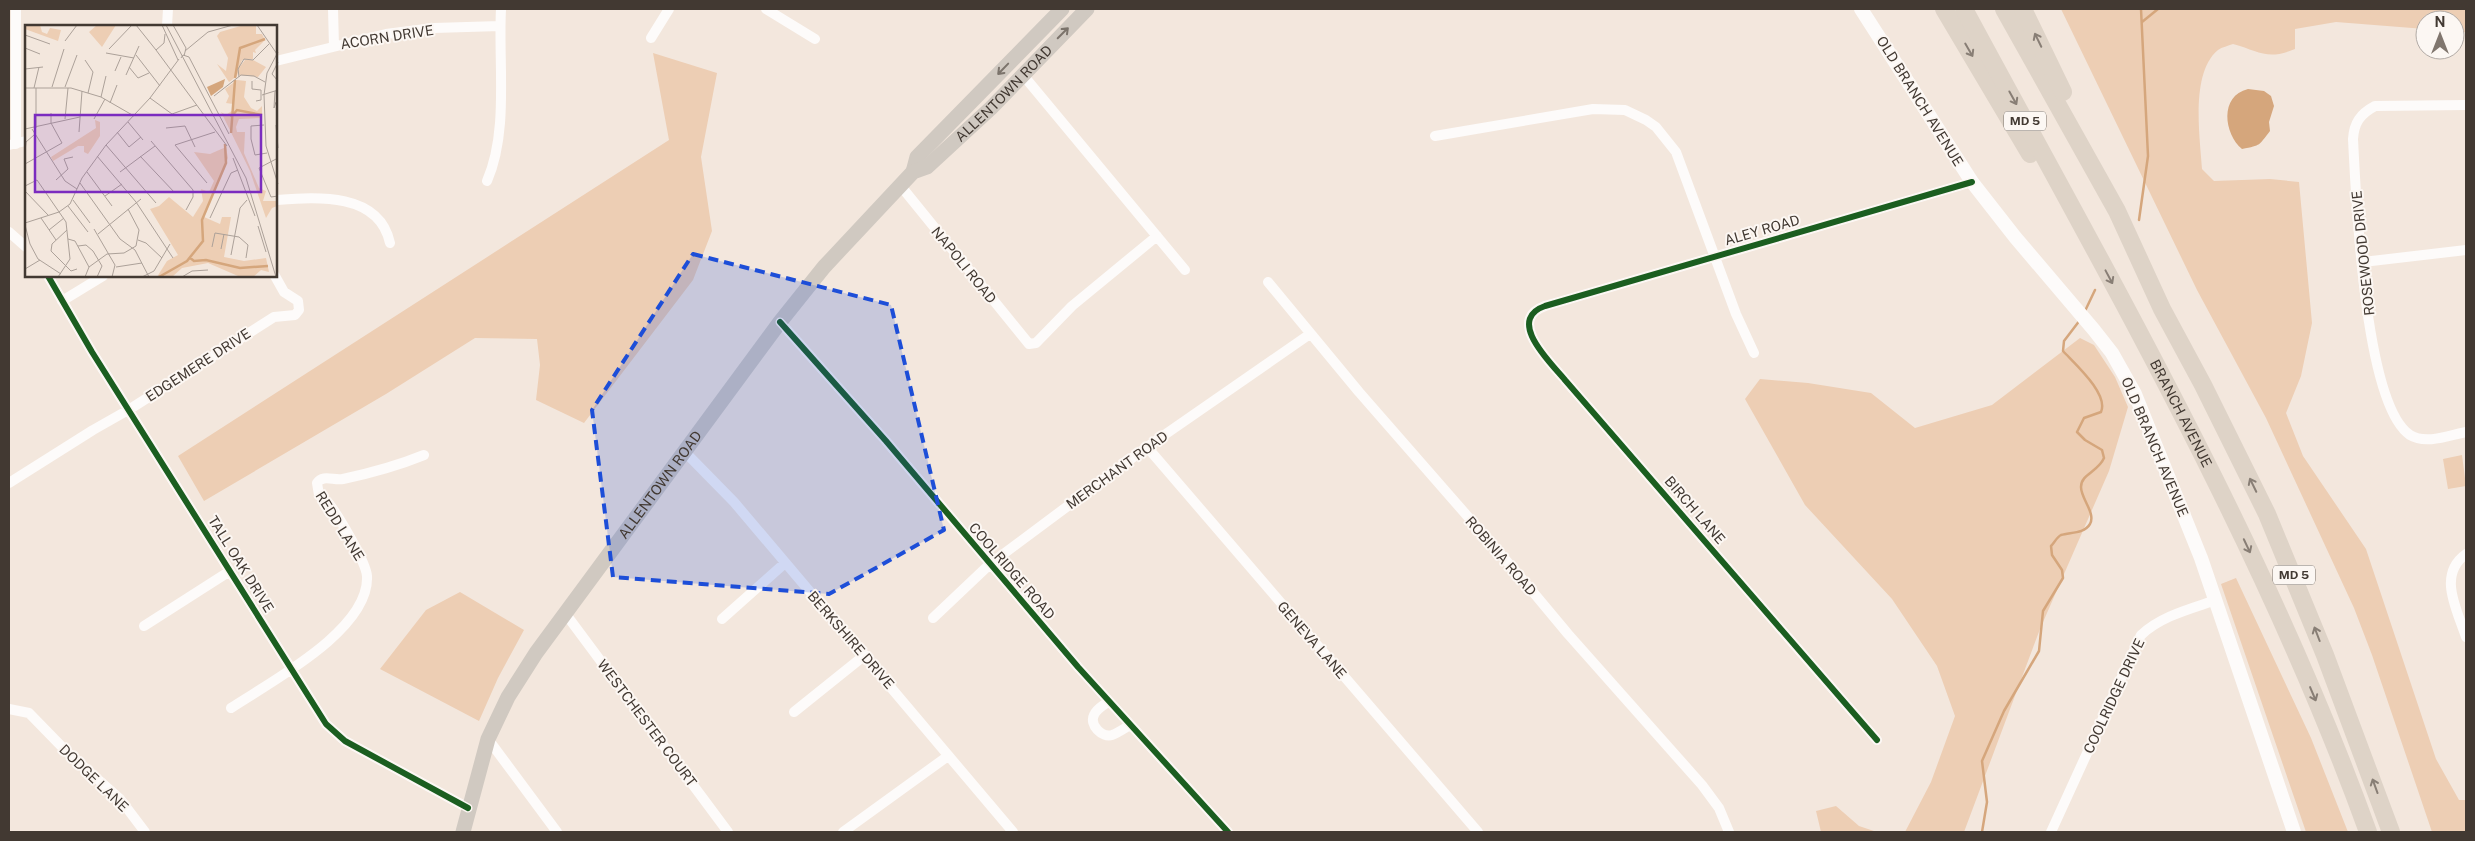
<svg xmlns="http://www.w3.org/2000/svg" width="2475" height="841" viewBox="0 0 2475 841" font-family="'Public Sans',sans-serif">
  <style>
    .green { fill: #edceb4 }
    .water { fill: #d5a67c }
    .lines { fill: none; stroke-linecap: round; stroke-linejoin: round }
    .stream { stroke: #d5a67c; stroke-width: 2.5 }
    .street { stroke: #fdfbfa; stroke-width: 10 }
    .secondary { stroke: #fdfbfa; stroke-width: 14 }
    .primary { stroke: #d0c9c1; stroke-width: 15 }
    .highway { stroke: #ded3c7; stroke-width: 18 }
    .cycleway-casing { stroke: #fcf7f3; stroke-width: 9 }
    .cycleway { stroke: #1b5e20; stroke-width: 6 }
    .oneway { stroke: #7b736b }
    .oneway2 { stroke: #887e75 }
    .marked { fill: #1d4ed8; fill-opacity: 0.2; stroke: #1d4ed8; stroke-width: 4; stroke-dasharray: 10 6; stroke-linejoin: round }
    .labels { text-anchor: middle; stroke-width: 4; stroke-linejoin: round; paint-order: stroke }
    .shield { fill: #fcf7f3; stroke: #7a726c; stroke-width: 1 }
    .shield-label { font-size: 12px; font-weight: bold; fill: #423932 }
    .street-label { font-size: 14px; fill: #423932; stroke: #fcf7f3 }
    .inset-river { fill: none; stroke: #d5a67c; stroke-width: 2.5 }
    .inset-road { fill: none; stroke: #aca199; stroke-width: 1 }
    .view { fill: #7b2cbf; fill-opacity: 0.15; stroke: #7b2cbf; stroke-width: 2.5 }
    .inset-edge { fill: none; stroke: #423932; stroke-width: 2.5 }
  </style>
  <rect width="100%" height="100%" fill="#f3e7dd"/>
  <path class="green" d="M2061,9h405v23l-11,1v-13h-30v9l-89,-7 -41,7v20c-28,12 -36,2 -62,-5 -5,2 -11,3 -15,6 -28,23 -18,87 -16,119l12,12 56,-2 29,3 13,141 -11,53 -15,37 17,43 63,93 70,210 23,41h7v32h-34l-60,-177 -18,-47 -88,-190 -69,-128z
    M653,53l64,20 -16,84 11,74 -19,49 -109,143 -48,-23 4,-35 -3,-26 -62,-1 -89,56 -182,107 -26,-45 491,-316z
    M2080,338l14,7 21,32 13,30 -19,64 -69,158 -76,203h-59l26,-50 24,-66 -18,-50 -45,-67 -87,-94 -60,-106 15,-20 48,4 63,10 44,35 77,-23z
    M2462,455l4,31 -18,3 -5,-30z
    M2236,578l75,160 37,94h-42l-85,-248z
    M460,592l64,38 -26,48 -19,43 -99,-52 46,-59z
    M1836,806l23,20 18,6h-56l-5,-21z"/>
  <path class="water" d="M2248,89l16,2 7,5 3,10 -5,16 1,9c-12,15 -8,14 -28,18 -18,-15 -23,-53 6,-60z"/>
  <g class="lines">
    <path class="stream" d="M2142,22l16,-13
      M2139,220l9,-64 -7,-147
      M2085,311l10,-21
      M1982,832l5,-30 -5,-41 22,-50 35,-60 4,-40 20,-33 -1,-8 -10,-15 -1,-9c3,-3 6,-9 10,-11 9,-3 23,-1 29,-11 6,-11 -9,-25 -9,-37 0,-13 17,-15 23,-29l-2,-8 -17,-10 -8,-8 7,-14 17,-6c8,-18 -26,-48 -38,-61l1,-10 16,-21"/>
    <path class="street" d="M333,9l1,37
      M766,9l49,30
      M167,26l1,-17
      M651,38l18,-29
      M276,61l110,-27 48,-6 66,-2
      M1023,75l162,195
      M2466,105l-91,1c-15,8 -21,17 -22,33 3,57 11,265 57,296 16,10 40,0 56,-3
      M1435,136l158,-27 32,1 21,10 10,7 20,25 60,162 18,39
      M16,144v-135
      M9,145l17,-4
      M487,181c22,-50 11,-118 14,-172
      M900,185l129,159 7,-1 36,-37 85,-70
      M276,200c41,-3 103,-8 114,43
      M9,232l17,15
      M2363,262l103,-12
      M48,276l44,76 234,372 19,17 123,67
      M1268,282l91,110 159,182 50,60 134,151 17,23 10,24
      M62,301l41,-25
      M780,322l106,119 192,226 150,165
      M1147,447l331,385
      M685,452l49,50 279,330
      M9,483l84,-53 37,-21 144,-92 21,-2 4,-5 -1,-9 -14,-9 -9,-16
      M2466,554c-29,21 -9,55 0,83
      M565,613l163,219
      M933,618l57,-54 157,-117 163,-113
      M722,619l63,-56
      M144,626l86,-55
      M1109,701c-5,4 -13,8 -15,14 -5,10 8,23 18,20 6,-2 13,-7 18,-10
      M231,708c39,-26 139,-78 136,-132 -1,-14 -28,-59 -37,-71 -3,-4 -8,-7 -11,-10l-2,-12c6,-9 17,-2 26,-4 28,-6 54,-13 81,-24
      M9,709l20,4 38,39 53,47 25,33
      M794,712l71,-57
      M488,739l69,93
      M1877,740l-312,-360c-14,-17 -60,-60 -20,-74l427,-124
      M843,832l105,-76
      M2051,832l90,-197c20,-19 49,-26 75,-35"/>
    <path class="secondary" d="M1861,9l111,173 43,55 79,93 18,23 23,41 66,164 93,274"/>
    <g class="primary">
      <path d="M913,172l4,-15 145,-148"/>
      <path id="s1" d="M463,832l25,-93 20,-42 28,-44 244,-331 44,-55 89,-95 14,-5 64,-59 96,-99"/>
    </g>
    <g class="highway">
      <path d="M1944,9l86,145"/>
      <path id="s2" d="M1964,9c145,269 300,535 404,823"/>
      <path d="M2004,9l113,202 45,98 41,76 64,129 58,141 66,177"/>
      <path d="M2023,9l40,83"/>
    </g>
    <g class="cycleway-casing">
      <path id="cycleway" d="M48,276l44,76 234,372 19,17 123,67
        M780,322l106,119 192,226 150,165
        M1877,740l-312,-360c-14,-17 -60,-60 -20,-74l427,-124"/>
    </g>
    <use href="#cycleway" class="cycleway"/>
  </g>
  <defs><path id="oneway-shaft" d="M-6 0H5M1.5-3L5.5 0L1.5 3" fill="none" stroke-width="1.6" stroke-linecap="round" stroke-linejoin="round" transform="scale(1.25)"/></defs>
  <g class="oneway">
    <use href="#oneway-shaft" transform="translate(1063 33) rotate(-45)"/>
    <use href="#oneway-shaft" transform="translate(1003 69) rotate(134)"/>
  </g>
  <g class="oneway2">
    <use href="#oneway-shaft" transform="translate(2038 40) rotate(-116)"/>
    <use href="#oneway-shaft" transform="translate(1969 50) rotate(60)"/>
    <use href="#oneway-shaft" transform="translate(2013 98) rotate(61)"/>
    <use href="#oneway-shaft" transform="translate(2109 277) rotate(62)"/>
    <use href="#oneway-shaft" transform="translate(2253 485) rotate(-116)"/>
    <use href="#oneway-shaft" transform="translate(2247 546) rotate(65)"/>
    <use href="#oneway-shaft" transform="translate(2317 634) rotate(-111)"/>
    <use href="#oneway-shaft" transform="translate(2313 694) rotate(67)"/>
    <use href="#oneway-shaft" transform="translate(2375 786) rotate(-110)"/>
  </g>
  <path class="marked" d="M693,254l198,51 53,225 -115,64 -216,-17 -21,-167z"/>
  <g class="labels">
    <g class="shield">
      <rect x="2004" y="111.5" width="42" height="19" rx="4"/>
      <rect x="2273" y="565.5" width="42" height="19" rx="4"/>
    </g>
    <g class="shield-label">
      <text x="2025" y="125">MD 5</text>
      <text x="2294" y="579">MD 5</text>
    </g>
    <g class="street-label">
      <text transform="translate(387 37) rotate(-9)" y="5">ACORN DRIVE</text>
      <text dy="5" stroke="none"><textPath href="#s1" startOffset="928">ALLENTOWN ROAD</textPath></text>
      <text transform="translate(1920 101) rotate(58)" y="5">OLD BRANCH AVENUE</text>
      <text transform="translate(1762 230) rotate(-16)" y="5">ALEY ROAD</text>
      <text transform="translate(2363 253) rotate(-96)" y="5">ROSEWOOD DRIVE</text>
      <text transform="translate(964 265) rotate(51)" y="5">NAPOLI ROAD</text>
      <text transform="translate(198 365) rotate(-33)" y="5">EDGEMERE DRIVE</text>
      <text dy="5" stroke="none"><textPath href="#s2" startOffset="459">BRANCH AVENUE</textPath></text>
      <text transform="translate(2155 447) rotate(67)" y="5">OLD BRANCH AVENUE</text>
      <text transform="translate(1117 470) rotate(-36)" y="5">MERCHANT ROAD</text>
      <text dy="5" stroke="none"><textPath href="#s1" startOffset="404">ALLENTOWN ROAD</textPath></text>
      <text transform="translate(1695 510) rotate(49)" y="5">BIRCH LANE</text>
      <text transform="translate(340 526) rotate(58)" y="5">REDD LANE</text>
      <text transform="translate(1501 556) rotate(49)" y="5">ROBINIA ROAD</text>
      <text transform="translate(241 564) rotate(58)" y="5">TALL OAK DRIVE</text>
      <text transform="translate(1012 571) rotate(49)" y="5">COOLRIDGE ROAD</text>
      <text transform="translate(851 640) rotate(49)" y="5">BERKSHIRE DRIVE</text>
      <text transform="translate(1312 640) rotate(49)" y="5">GENEVA LANE</text>
      <text transform="translate(2114 696) rotate(-65)" y="5">COOLRIDGE DRIVE</text>
      <text transform="translate(647 723) rotate(53)" y="5">WESTCHESTER COURT</text>
      <text transform="translate(94 778) rotate(44)" y="5">DODGE LANE</text>
    </g>
  </g>
  <g transform="translate(25 25)">
    <rect width="252" height="252" fill="#f3e7dd"/>
    <path d="M0,0h15l2,7 5,2 3,-6 11,2 -3,11 -33,-12zM72,0h19l-14,22 -13,-15zM219,0h12v9h6l3,6 -10,10 1,3 -3,-1v7l-11,1 -5,16 -8,6 -12,-18 9,7 2,-13 -11,-22 3,-4zM220,35h8l13,7 -8,10 -19,-2 -1,-6zM212,55l9,1 -2,16 7,11 6,3 5,-5v12l-23,1 -3,8 1,5h8l-1,21 15,35 7,3 -3,10h14v5l-5,2 -6,10 -16,-47 -29,-59 5,3 7,-5v-6l-7,-1 3,-7 -4,-7zM70,95l5,2v14l-12,18 -4,-2v-6h-6l-25,15 -2,-4 45,-29zM201,122l2,11 -24,59 16,7 2,-7h9l-7,40 20,4 22,-3 3,14 -8,-2 -8,7 -15,-1 -30,-13 -26,5 -10,9h-15l10,-16 11,-6 -28,-46 9,-3 10,-9 24,20 10,-16 -2,-12 8,3 5,-11 -20,-29 16,2z" fill="#edceb4"/>
    <path d="M200,54l-2,8 -12,9 -4,-9z" fill="#d5a67c"/>
    <path class="inset-river" d="M210,53l5,-30 25,-9M206,92l6,-7 25,5M206,108l4,-53M164,232l5,4 12,-1 34,8 28,-2M134,252l28,-16 16,-20 -1,-21 24,-57 -1,-19"/>
    <path class="inset-road" d="M111,0l20,25M137,0l16,35M141,0l80,153 30,99M148,0l13,23 -2,8M232,0l20,29M0,10l25,9M40,16l12,-16M0,23l15,6M84,24l23,-24M131,25l71,96M131,25l8,-7 1,-9M160,26l23,-19 25,-7M253,27l-11,21 -3,22 2,51 12,38M81,28l28,5M111,30l24,31M156,33l2,-3 6,2 40,77M60,35l8,12 -5,21M253,37l-6,12 6,7M104,42l9,11 11,-5M0,44l18,-2M90,46l6,-14M101,50l13,-29M214,52l-1,-8 6,-10 9,1 16,-16M227,56v8l9,1v10l-5,1M27,62l12,-38M40,62l12,-32M0,63h46l30,9 33,19M9,63l5,-21M250,66l-1,17 2,-6M237,70l16,-5M189,71l27,-21 13,1 11,6M76,72l5,-21M125,73l22,16 25,-9M85,78l7,-18M40,94l3,-31M69,94l11,-20M103,97l15,18M239,100l-13,1v13l4,16 12,-2M251,100l2,23M11,103v-40M141,103l19,-2 10,21M0,104l55,-12M7,104l33,52 12,8M54,107l3,-41M92,107l12,15 12,-10M126,116l42,49v7l-7,13M81,120l50,58M0,127l1,-10 8,-7M72,131l39,46 37,56M115,131l35,37M208,133l22,58M253,133l-19,10 12,29 7,-1M0,139l37,-21 -11,-20v-10M62,147l25,34M95,147l35,-26M31,155l12,-11 -4,-10 9,-2M55,158l40,56 15,11 14,27M182,158l-32,-38 40,-13M0,161l12,-6 29,42 4,37 -12,18M0,166l23,24M80,171l17,-12M48,175l17,23M43,181l20,26M16,193l15,22M185,193l21,-45 7,-3M0,198l34,-11 11,-8 12,-26 24,-33 44,-47 29,-39M0,200l5,19 8,15 23,15M233,201l8,26M69,204l21,36 -3,12M24,205l15,-12M42,205l-15,14 -1,7 20,20 6,-2M73,209l43,-35M43,214l7,2 14,26M113,215l8,3 16,15M53,221l8,-1 7,6 9,15 -5,11M187,222l3,-14 24,4 9,8 -2,13M196,224l3,-15M206,230l9,-47 7,-8M91,242l26,-4M0,244l15,-9M60,252l4,-10 18,-13 17,-1 12,-7 3,-16 -11,-21M117,252l12,-6 16,-27M157,252l10,-6 16,-1"/>
    <path class="view" d="M10,90h226v77h-226z"/>
    <rect width="252" height="252" class="inset-edge"/>
  </g>
  <rect width="2475" height="841" fill="none" stroke="#423932" stroke-width="20"/>
  <g transform="translate(2440 35)"><circle r="24" fill="#fcf7f3" stroke="#b2aba6"/>
  <path d="M0-4L9 19L0 12L-9 19Z" fill="#80766e"/>
  <text y="-8" font-size="14" font-weight="bold" text-anchor="middle" fill="#423932">N</text>
  </g>
</svg>
